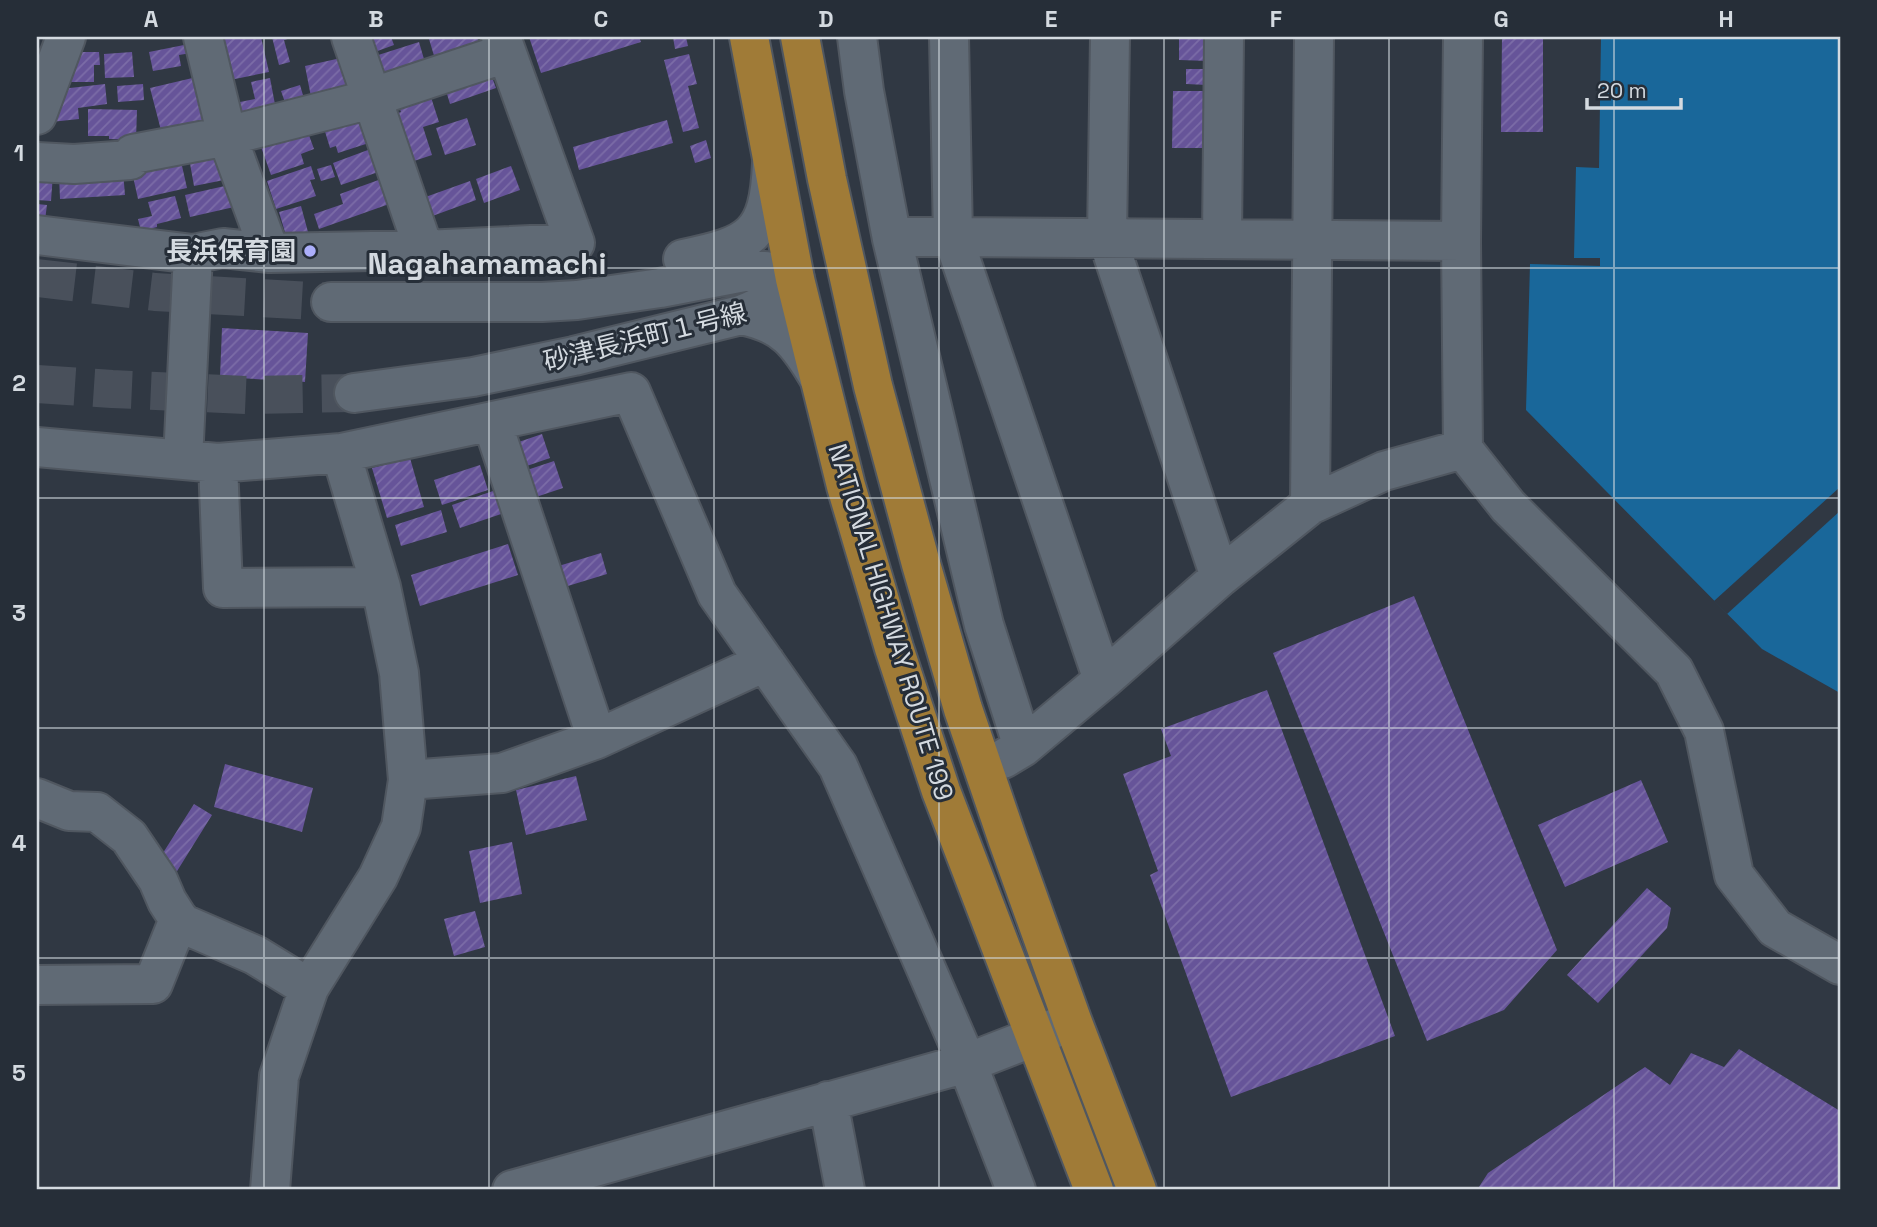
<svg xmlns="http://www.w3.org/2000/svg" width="1877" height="1227" viewBox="0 0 1877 1227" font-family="'Space Grotesk','Noto Sans JP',sans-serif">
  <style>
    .water { fill: #19679a }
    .pier { fill: #303843 }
    .building { fill: url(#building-hatch) }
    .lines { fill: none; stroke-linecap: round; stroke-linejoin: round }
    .minor-tunnel { stroke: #49505b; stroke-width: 38; stroke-dasharray: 38 19; stroke-linecap: butt }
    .minor-casing { stroke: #505760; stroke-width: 42 }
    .highway-casing { stroke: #505760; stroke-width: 42 }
    .minor { stroke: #606a75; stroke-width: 38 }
    .highway { stroke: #a07b37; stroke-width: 38 }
    .grid { fill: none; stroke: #d4dae0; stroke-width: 2; stroke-opacity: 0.55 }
    .poi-dot { fill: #acaffb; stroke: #262e38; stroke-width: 2.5 }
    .labels { text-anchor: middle; stroke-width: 6; stroke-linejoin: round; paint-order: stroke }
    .poi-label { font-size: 26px; font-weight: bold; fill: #d4dae0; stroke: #262e38; text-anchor: end }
    .street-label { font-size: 26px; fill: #d4dae0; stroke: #262e38 }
    .quarter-label { font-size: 30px; font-weight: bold; fill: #d4dae0; stroke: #262e38 }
    .neatline { fill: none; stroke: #d4dae0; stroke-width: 2.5 }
    .grid-label { font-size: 23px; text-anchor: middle; font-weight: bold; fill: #d4dae0 }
  </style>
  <defs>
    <pattern id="building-hatch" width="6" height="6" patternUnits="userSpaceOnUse" patternTransform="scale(1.75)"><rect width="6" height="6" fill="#665499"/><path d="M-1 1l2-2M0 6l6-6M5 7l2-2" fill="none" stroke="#7b6ca7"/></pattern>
  </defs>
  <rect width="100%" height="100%" fill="#303843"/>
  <path class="water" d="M1601,37h239v656l-78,-44 -236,-239 4,-146 70,2v-8h-26l2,-91 23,1z"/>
  <path class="pier" d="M1840,487v24l-113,103 -13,-13z"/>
  <path class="building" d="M221,37h40l8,35 -39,8z
    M272,37h23l-11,3 6,22 -11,3z
    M366,37h25l3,8 -22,8z
    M435,37h42l2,7 -44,15 -6,-20z
    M529,37h110l2,5 -100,31z
    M673,37h13l2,9 -13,3z
    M1179,37h30v24l-30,-1z
    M1502,37h41v95h-42z
    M419,42l7,24 -46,15 -8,-24z
    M189,44l2,9 -12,2 2,11 -28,5 -4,-19z
    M70,52h29l1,13h-6v17h-23z
    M132,52l2,25 -29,1 -1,-24z
    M689,54l8,30 -9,2 11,42 -16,4 -19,-72z
    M341,58l7,37 -36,7 -7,-36z
    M489,69l7,19 -46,16 -6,-20z
    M1186,69h21v16l-21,-1z
    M201,76l12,50 -50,12 -13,-50z
    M270,78l7,37 -38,8 -4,-20 20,-4 -4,-17z
    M105,84l2,20 -29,4 1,11 -28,3 -1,-15 13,-2 -2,-16z
    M143,84l1,16 -26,2 -1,-16z
    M300,85l5,17 -18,6 -6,-17z
    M428,88l11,34 -16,5 9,28 -27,9 -16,-48 12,-4 -5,-13z
    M1173,91h37l-1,57h-37z
    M88,109l49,1 -1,30 -27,-1v-3h-21z
    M365,111l10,30 -37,12 -2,-7 -6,2 -7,-23z
    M467,118l9,27 -31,10 -9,-27z
    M667,120l6,23 -94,27 -6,-23z
    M306,127l8,22 -13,5 3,10 -33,11 -11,-31z
    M706,140l5,18 -16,5 -5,-17z
    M376,147l8,23 -43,15 -8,-22z
    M227,149l7,29 -40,8 -5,-28z
    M180,157l7,31 -49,11 -6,-27z
    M331,165l4,12 -14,4 -4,-12z
    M311,166l4,13 -5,1 6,16 -40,13 -9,-28z
    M511,166l9,24 -36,13 -8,-24z
    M123,171l2,24 -65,4 -1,-24z
    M37,173l16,1 -2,27 -14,-1z
    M384,178l8,25 -73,26 -5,-15 29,-10 -3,-10z
    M470,181l6,19 -49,18 -7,-19z
    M238,183l5,22 -53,12 -5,-22z
    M175,196l6,22 -24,6v3l-16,4 -3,-12 14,-3 -4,-14z
    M37,204l10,1 -2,15 -8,-1z
    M301,206l7,26 -21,7 -8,-27z
    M222,328l86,5 -3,49 -85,-5z
    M542,434l8,24 -29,10 -8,-24z
    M410,458l14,49 -37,11 -15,-50z
    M554,461l9,27 -33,11 -9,-27z
    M480,465l8,25 -46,15 -8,-25z
    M496,490l8,23 -44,15 -8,-23z
    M441,510l6,22 -46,14 -6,-21z
    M508,544l10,31 -98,31 -9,-31z
    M601,553l6,21 -49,15 -6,-21z
    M1414,596l143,354 -53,60 -77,31 -154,-388z
    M1267,690l128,346 -164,61 -81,-222 8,-4 -35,-97 48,-18 -10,-27z
    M225,764l88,24 -11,44 -88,-25z
    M576,776l11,44 -61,15 -10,-45z
    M1641,780l27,62 -103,45 -27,-62z
    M194,804l18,11 -38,61 -18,-12z
    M512,842l10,52 -42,9 -11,-52z
    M1647,888l24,20 -4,20 -69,75 -31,-28z
    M475,911l10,36 -31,9 -10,-37z
    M1739,1049l101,62v79h-363l11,-17 157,-106 25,18 21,-32 33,14z"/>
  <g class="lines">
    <path class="minor-tunnel" d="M37,278l118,14 176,10
      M37,384l75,5 135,6 107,-2"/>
    <g class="minor-casing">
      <path id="minor" d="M203,37l24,99 43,117
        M351,37l73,213
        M857,37l7,54 28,148 92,386 39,122
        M949,37l4,200 150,443
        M1110,37l-3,200 113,340
        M1463,37l-2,204 2,208 45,57 166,165 30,60 30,144 41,53 65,37
        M37,115l29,-78
        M37,162l37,2 56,-4 3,-6 94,-18 125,-32 154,-51
        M37,235l156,19
        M1222,238l2,-201
        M892,239l9,-2h52l508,4
        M683,259c68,-14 86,-23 89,-96
        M331,302h211l35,-2 83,-12 89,-17h16l17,3 13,5c-16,18 -31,27 -54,36l-167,41 -101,21 -119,16
        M741,315c43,8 57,27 78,63
        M492,422l105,317
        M37,447l181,16 123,-10 290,-61 86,202 121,172 129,297 49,127
        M183,460l10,-206 30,-6 47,5 154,-3 151,-7 -74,-206
        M218,463l5,125 158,-1
        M1310,505l4,-468
        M1003,759l20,-12 80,-67 117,-103 90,-72 74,-34 79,-22
        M408,780l94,-7 95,-34 168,-77
        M37,798l32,13 28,1 32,25 29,43 9,21 14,22 74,32 54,33
        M37,985l116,-1 26,-65
        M828,1101l17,89
        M270,1190l9,-114 30,-88 69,-111 23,-50 7,-47 -9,-107 -18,-86 -40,-134
        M512,1190l455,-127 67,-26 33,-14"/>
    </g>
    <g class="highway-casing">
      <path id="highway" d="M749,37l46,242 51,207 48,162 47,143 153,399
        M800,37l27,142 46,207 48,178 42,145 45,132 64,179 65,170"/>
    </g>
    <use href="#minor" class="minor"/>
    <use href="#highway" class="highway"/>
  </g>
  <path class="grid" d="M264,37v1153M489,37v1153M714,37v1153M939,37v1153M1164,37v1153M1389,37v1153M1614,37v1153M37,268h1803M37,498h1803M37,728h1803M37,958h1803"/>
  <circle class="poi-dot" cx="310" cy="251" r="7"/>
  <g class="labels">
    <g class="poi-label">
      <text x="296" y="260">長浜保育園</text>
    </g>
    <g class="street-label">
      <text transform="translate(645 337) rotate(-14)" y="9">砂津長浜町１号線</text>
      <text transform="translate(891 622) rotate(73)" y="9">NATIONAL HIGHWAY ROUTE 199</text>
    </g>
    <g class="quarter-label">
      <text x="487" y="274">Nagahamamachi</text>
    </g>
  </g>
  <rect width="1877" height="1227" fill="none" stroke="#262e38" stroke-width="77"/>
  <path d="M1587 98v10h94v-10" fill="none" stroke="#d4dae0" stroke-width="3.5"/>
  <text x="1597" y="98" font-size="21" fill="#d4dae0" stroke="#262e38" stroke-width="5" paint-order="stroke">20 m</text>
  <rect x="38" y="38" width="1801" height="1150" class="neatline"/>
  <g class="grid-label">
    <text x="151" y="27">A</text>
    <text x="376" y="27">B</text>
    <text x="601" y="27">C</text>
    <text x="826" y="27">D</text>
    <text x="1051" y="27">E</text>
    <text x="1276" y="27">F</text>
    <text x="1501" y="27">G</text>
    <text x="1726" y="27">H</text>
    <text x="19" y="161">1</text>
    <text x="19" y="391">2</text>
    <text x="19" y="621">3</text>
    <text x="19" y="851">4</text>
    <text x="19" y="1081">5</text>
  </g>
</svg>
